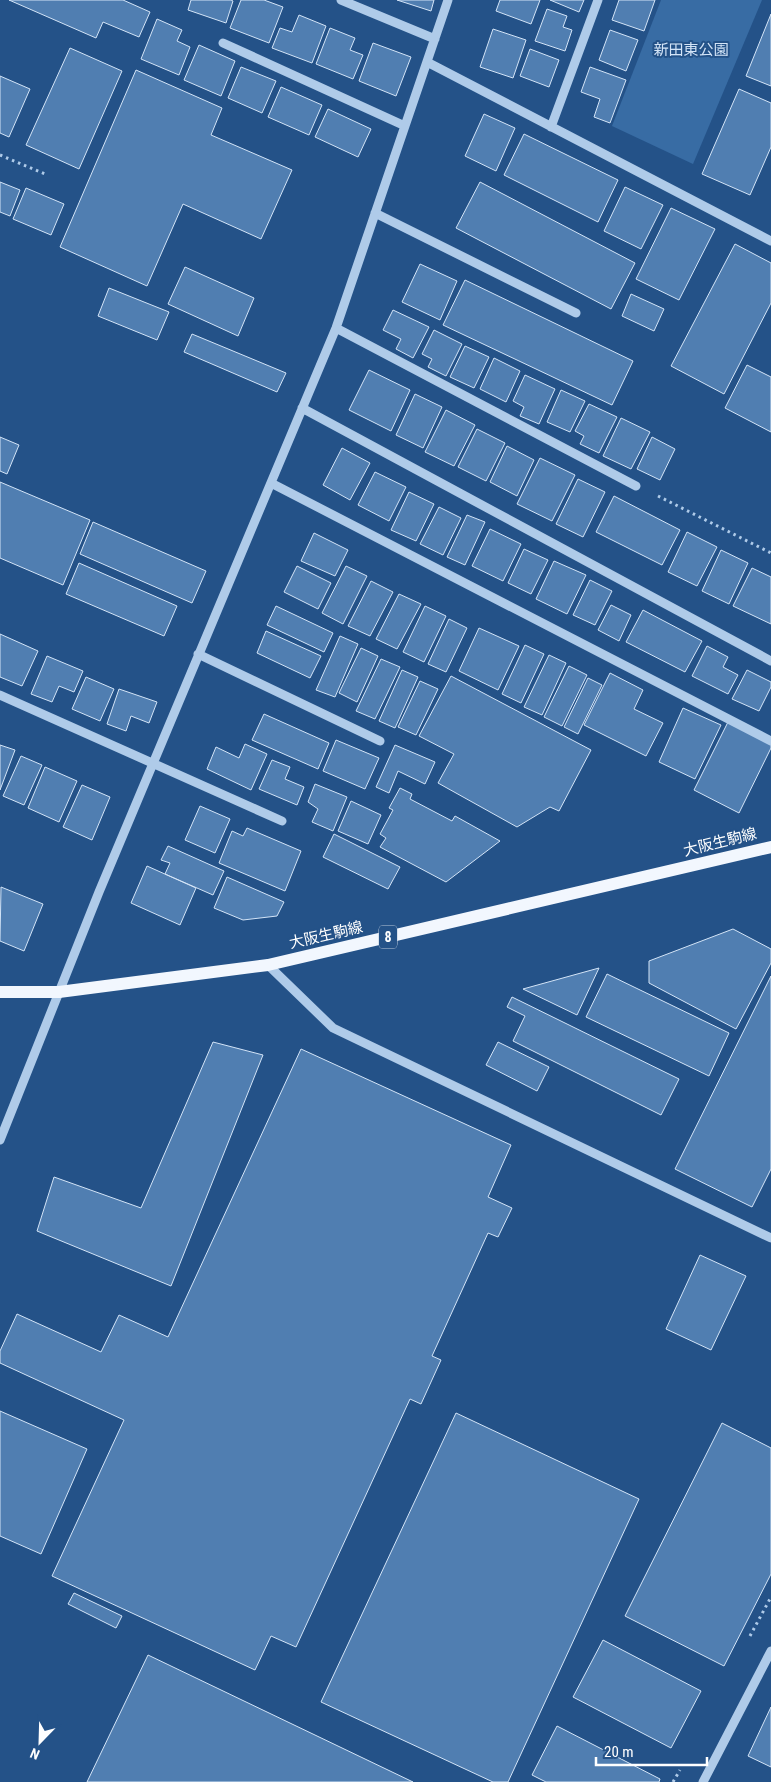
<svg xmlns="http://www.w3.org/2000/svg" width="771" height="1782" viewBox="0 0 771 1782" font-family="'Roboto Condensed','Noto Sans JP',sans-serif">
  <style>
    .green { fill: #386ca4 }
    .building { fill: #507eb1; stroke: #d3e4f7 }
    .lines { fill: none; stroke-linecap: round; stroke-linejoin: round }
    .path { stroke: #afcbe9; stroke-width: 3; stroke-dasharray: 2.5 4; stroke-linecap: butt }
    .minor { stroke: #afcbe9; stroke-width: 9 }
    .major { stroke: #f2f7fe; stroke-width: 12 }
    .labels { text-anchor: middle; stroke-width: 4; stroke-linejoin: round; paint-order: stroke }
    .shield { fill: #245288; stroke: #bdcbdb; stroke-width: 1 }
    .shield-label { font-size: 14px; font-weight: bold; fill: #fff }
    .park-label { font-size: 15px; fill: #d3e4f7; stroke: #245288 }
    .street-label { font-size: 15px; fill: #fff; stroke: #245288 }
  </style>
  <rect width="100%" height="100%" fill="#245288"/>
  <path class="green" d="M661,0h101l-69,164 -81,-38z"/>
  <path class="building" d="M9,0h114l27,12 -11,25 -36,-15 -7,16z
    M191,0h40l2,1 -7,22 -38,-13z
    M241,0h23l19,7 -14,36 -39,-15z
    M397,0h37l-3,11z
    M500,0h40l-9,24 -35,-13z
    M550,0h34l-5,12z
    M619,0h36l-11,31 -32,-11z
    M547,9l20,7 -4,11 9,3 -7,21 -30,-10z
    M771,14v72l-25,-10z
    M299,15l27,11 -14,37 -40,-15 8,-20 12,4z
    M157,19l25,11 -5,11 13,6 -11,28 -38,-16z
    M330,28l25,10 -5,12 13,5 -10,24 -37,-15z
    M493,29l33,11 -13,38 -33,-11z
    M610,30l28,10 -12,31 -27,-11z
    M373,43l38,14 -15,39 -37,-15z
    M199,45l36,16 -14,35 -37,-16z
    M70,48l52,23 -43,98 -53,-24z
    M530,49l29,11 -10,27 -29,-11z
    M241,67l35,14 -14,32 -34,-15z
    M590,67l36,13 -16,43 -16,-6 6,-18 -19,-7z
    M136,70l86,38 -11,27 81,35 -31,69 -78,-35 -36,82 -87,-39z
    M0,76l30,13 -21,48 -9,-4z
    M281,87l41,18 -13,30 -41,-18z
    M739,89l32,14v44l-21,48 -48,-21z
    M328,109l43,20 -13,28 -43,-20z
    M484,114l31,14 -19,43 -31,-15z
    M524,134l94,46 -20,42 -94,-47z
    M0,182l20,8 -10,26 -10,-4z
    M480,182l155,81 -24,46 -155,-81z
    M625,187l38,18 -22,44 -37,-18z
    M26,188l38,16 -13,31 -38,-16z
    M671,208l44,21 -36,71 -43,-21z
    M735,244l36,19v40l-47,91 -53,-28z
    M420,264l37,17 -17,39 -38,-18z
    M185,267l69,31 -16,38 -70,-32z
    M465,280l168,81 -21,44 -169,-80z
    M109,288l60,24 -12,28 -59,-24z
    M631,294l33,15 -10,22 -32,-15z
    M393,310l36,17 -16,31 -17,-9 5,-10 -18,-9z
    M434,330l28,14 -16,32 -18,-9 4,-8 -10,-5z
    M192,334l94,39 -9,19 -93,-40z
    M465,346l24,11 -15,31 -24,-11z
    M494,358l26,13 -14,31 -26,-13z
    M747,365l24,12v55l-46,-24z
    M369,370l41,20 -19,41 -42,-21z
    M525,375l30,14 -16,35 -19,-8 4,-9 -11,-6z
    M561,390l24,11 -15,31 -23,-10z
    M415,394l27,13 -19,41 -27,-13z
    M589,404l28,13 -18,36 -19,-9 4,-8 -9,-5z
    M446,410l29,15 -21,41 -29,-14z
    M621,418l29,14 -19,37 -28,-13z
    M477,429l28,14 -19,38 -28,-14z
    M0,437l19,8 -12,29 -7,-3z
    M652,437l23,12 -15,31 -23,-11z
    M507,446l27,14 -17,36 -27,-14z
    M342,448l28,15 -20,37 -27,-15z
    M540,458l35,17 -23,46 -35,-17z
    M375,472l31,15 -17,34 -31,-16z
    M578,479l27,13 -22,45 -27,-13z
    M0,482l90,38 -27,65 -63,-27z
    M409,492l25,12 -18,37 -25,-11z
    M614,496l66,34 -18,35 -66,-33z
    M439,507l22,11 -18,37 -23,-11z
    M467,515l18,7 -20,43 -18,-8z
    M93,522l113,49 -14,32 -112,-49z
    M490,529l31,15 -18,37 -31,-15z
    M687,532l30,15 -20,39 -29,-14z
    M314,533l34,17 -13,26 -34,-15z
    M524,549l24,11 -17,34 -23,-11z
    M721,550l27,13 -19,41 -27,-13z
    M554,561l32,14 -19,39 -31,-15z
    M79,563l98,43 -13,30 -98,-42z
    M297,566l34,17 -13,26 -34,-17z
    M346,566l21,10 -24,48 -21,-11z
    M752,568l19,9v47l-38,-18z
    M590,580l22,11 -17,34 -22,-10z
    M371,581l22,11 -23,44 -22,-10z
    M399,594l22,10 -24,45 -21,-10z
    M611,605l20,10 -12,26 -21,-11z
    M276,606l57,27 -9,19 -57,-27z
    M425,606l21,10 -22,46 -21,-10z
    M643,610l59,31 -17,31 -59,-30z
    M449,619l18,9 -21,44 -18,-8z
    M479,628l40,18 -21,44 -39,-19z
    M266,631l55,25 -11,22 -53,-25z
    M0,634l38,17 -16,35 -22,-9z
    M340,636l18,8 -23,53 -19,-7z
    M525,645l19,9 -23,49 -19,-9z
    M707,646l21,11 -5,10 15,8 -10,19 -36,-18z
    M361,648l17,8 -21,46 -18,-9z
    M549,655l17,8 -24,52 -18,-8z
    M47,656l36,15 -9,21 -15,-6 -7,16 -21,-8z
    M381,659l19,8 -25,52 -19,-8z
    M569,666l18,9 -25,51 -18,-9z
    M402,670l16,7 -23,51 -16,-7z
    M747,670l24,12v5l-12,24 -27,-12z
    M610,673l33,17 -9,19 29,14 -17,33 -62,-31z
    M451,676l140,74 -32,61 -9,-4 -33,20 -79,-44 16,-29 -35,-18z
    M86,677l28,12 -14,32 -28,-12z
    M588,678l14,7 -24,49 -14,-7z
    M420,681l18,8 -22,46 -18,-8z
    M119,689l38,13 -8,21 -18,-7 -5,15 -19,-7z
    M683,708l38,17 -26,54 -36,-17z
    M264,714l65,29 -11,26 -66,-29z
    M728,722l43,21v5l-32,65 -45,-23z
    M336,740l43,18 -14,31 -42,-18z
    M245,744l22,10 -16,36 -44,-21 9,-22 23,11z
    M0,745l15,5 -15,40z
    M395,745l40,17 -10,22 -27,-13 -9,22 -13,-6z
    M21,756l21,9 -18,40 -21,-9z
    M272,760l18,7 -5,12 19,8 -7,18 -38,-16z
    M45,767l32,14 -18,41 -31,-14z
    M315,784l32,13 -14,34 -21,-9 6,-13 -10,-7z
    M82,785l28,12 -18,43 -29,-13z
    M400,788l12,6 -2,5 42,22 3,-5 45,25 -54,41 -66,-35 6,-9 -6,-4 13,-24 -4,-2z
    M351,801l30,14 -13,29 -30,-13z
    M200,806l30,13 -15,34 -30,-13z
    M247,828l54,23 -16,40 -66,-28 13,-32 11,5z
    M334,834l66,33 -12,22 -65,-32z
    M168,846l56,25 -11,24 -48,-21 5,-11 -9,-3z
    M147,866l49,22 -16,37 -49,-22z
    M227,877l57,25 -7,14 -34,4 -29,-12z
    M1,887l42,17 -19,47 -24,-10z
    M733,929l38,20v14l-35,66 -87,-46v-22z
    M599,968l-22,47 -54,-26z
    M607,974l122,59 -20,43 -123,-59z
    M771,976v193l-19,38 -77,-38z
    M512,997l167,82 -18,36 -148,-74 12,-25 -18,-9z
    M213,1042l50,13 -92,231 -134,-55 17,-54 87,31z
    M498,1042l51,25 -12,24 -51,-26z
    M301,1049l210,96 -23,52 24,11 -14,29 -10,-4 -56,123 9,4 -20,44 -11,-5 -114,248 -25,-11 -16,34 -203,-94 72,-156 -124,-57v-12l17,-37 84,38 18,-37 49,22z
    M700,1255l46,21 -35,74 -45,-21z
    M0,1411l87,38 -46,105 -41,-18z
    M456,1413l183,86 -131,283h-15l-172,-80z
    M722,1423l49,25v126l-47,92 -99,-50z
    M74,1593l48,23 -6,12 -48,-24z
    M603,1640l98,51 -30,57 -98,-51z
    M148,1655l265,127h-326z
    M771,1707v60l-23,-11z
    M557,1726l103,53 -1,3h-113l-14,-7z"/>
  <g class="lines">
    <path class="path" d="M0,155l45,19
      M658,496l113,57
      M750,1636l21,-39
      M673,1782l7,-12"/>
    <path class="minor" d="M341,0l94,39
      M223,43l182,83
      M427,62l344,179
      M551,127l47,-127
      M375,213l201,100
      M336,328l300,158
      M302,408l469,253
      M271,483l500,258
      M198,654l182,87
      M0,695l282,126
      M268,965l65,63 438,210
      M0,1140l99,-248 237,-564 112,-328
      M703,1782l68,-131"/>
    <path class="major" d="M0,992h59l209,-27 503,-118"/>
  </g>
  <g class="labels">
    <rect class="shield" x="379" y="925.5" width="18" height="23" rx="4"/>
    <g class="shield-label">
      <text x="388" y="942">8</text>
    </g>
    <g class="park-label">
      <text x="691" y="55">新田東公園</text>
    </g>
    <g class="street-label">
      <text transform="translate(720 842) rotate(-14)" y="5">大阪生駒線</text>
      <text transform="translate(326 935) rotate(-13)" y="5">大阪生駒線</text>
    </g>
  </g>
  <g transform="translate(40 1742) rotate(203)" stroke="#245288" stroke-width="4" paint-order="stroke">
  <path d="M0-4L9 19L0 12L-9 19Z" fill="#ffffff"/>
  <text y="-8" font-size="14" font-weight="bold" text-anchor="middle" fill="#ffffff">N</text>
  </g>
  <path d="M596 1757v8h111v-8" fill="none" stroke="#ffffff" stroke-width="2.5"/>
  <text x="604" y="1757" font-size="15" fill="#ffffff" stroke="#245288" stroke-width="4" paint-order="stroke">20 m</text>
</svg>
